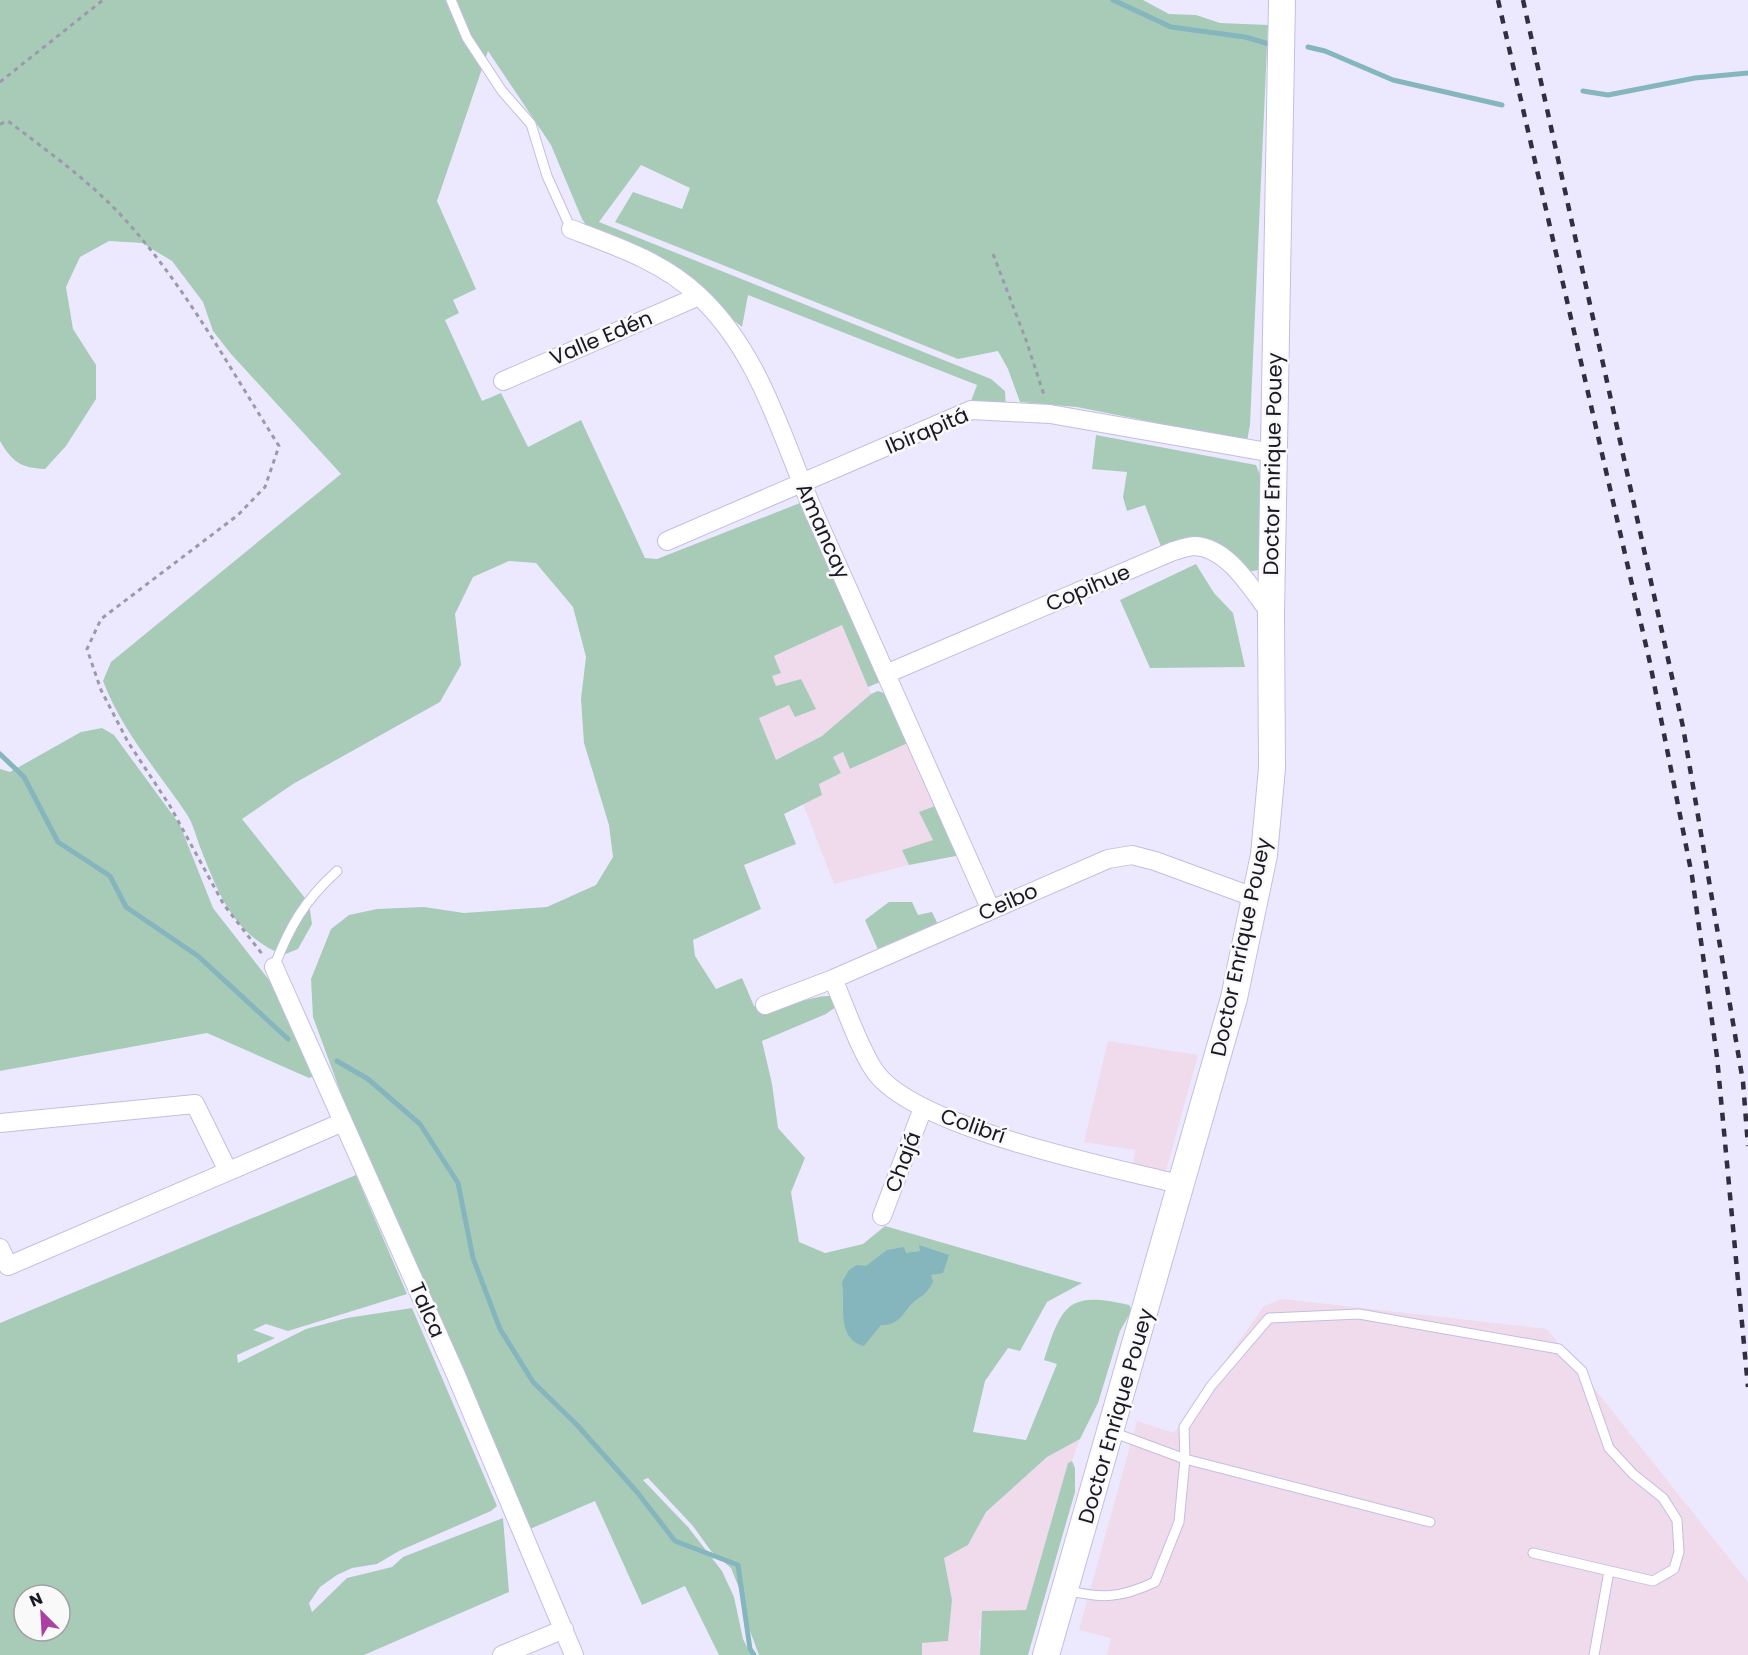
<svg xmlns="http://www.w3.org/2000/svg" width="1748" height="1655" viewBox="0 0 1748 1655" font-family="Poppins,sans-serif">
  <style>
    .industrial { fill: #efdbeb }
    .green { fill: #a8cbb8; fill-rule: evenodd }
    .water { fill: #85b6be }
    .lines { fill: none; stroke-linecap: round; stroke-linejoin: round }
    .stream { stroke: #85b6be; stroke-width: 5 }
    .lane-casing { stroke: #c3bee1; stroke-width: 11 }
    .street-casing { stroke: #c3bee1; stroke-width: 20 }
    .secondary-casing { stroke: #c3bee1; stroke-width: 28 }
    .path { stroke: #9c99ac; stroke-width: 3; stroke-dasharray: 4.5 4.5; stroke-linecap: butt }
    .lane { stroke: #fff; stroke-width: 9 }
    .street { stroke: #fff; stroke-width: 18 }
    .secondary { stroke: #fff; stroke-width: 26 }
    .rail { stroke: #312f3d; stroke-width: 4.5; stroke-dasharray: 8 8; stroke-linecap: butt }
    .labels { text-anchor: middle; stroke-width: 5; stroke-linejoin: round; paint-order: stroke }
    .street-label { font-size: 21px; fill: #1a1825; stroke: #f9f9f9 }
  </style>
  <rect width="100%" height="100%" fill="#ece9ff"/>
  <path class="industrial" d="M842,625l29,69 -49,42 -46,25 -17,-43 30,-13 26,4 -39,-23 -4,-10 9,-3 -7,-17z
    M910,742l28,63 -4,35 -32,10 7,15 -75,19 -31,-80 19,-9 -3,-11 22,-11 -8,-16 10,-5 8,17z
    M1108,1041l90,14 -34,123 -32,-9 3,-19 -51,-8z
    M1282,1299l265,30 201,253v73h-641l4,-17 -32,-8 58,-209 37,12 90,-127z
    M1080,1439l-8,22 -4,3 -42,146 -47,20 1,25h-58l-1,-12 27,-2 4,-41 -8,-42 24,-13 18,-33 61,-55z"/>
  <path class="green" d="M0,0h1143l26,14 27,1 24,8 48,2 -18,400 -3,16 -170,-34 -57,-5 -12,-33 -10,-18 -40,8 -343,-137 18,-30 49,17 8,-21 -49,-23 -42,57 392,157 14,12 1,18 -41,8 12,-32 -229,-90 -6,32 -83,-68 -69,-28 -8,-12 -31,-74 -63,-94 -51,150 39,88 -23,11 6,13 -14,7 37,81 19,-8 27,54 53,-27 64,138 12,1 143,-56 8,5 75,173 -15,6 -26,-62 -68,31 7,17 -9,3 4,10 25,-7 15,30 -21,8 -6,-12 -30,13 17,42 46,-24 49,-42 7,-3 11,4 21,47 -60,27 -7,-17 -10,5 8,16 -22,11 3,11 -38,19 12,30 -52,21 17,44 -68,31 2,16 21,33 26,-11 12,28c32,9 54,-15 86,-9v7l-14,10 -64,27 10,43 6,44 27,30 -14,34 8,50 26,11 38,-9 22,-18 197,57 -35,19 -27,49 -12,-3 -23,33 -12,51 53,8 31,-76 -13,-4c18,-57 25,-69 85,-55l3,5 -12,21 -22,72 -18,36 -33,18 -61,55 -18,33 -24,13 8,42 -4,41 -26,2v12h-163l-15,-40 -3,-22 -10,-25 -20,-17 -18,-25 -45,-48 -5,2 45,47 34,44 12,26 9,42 8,16h-32l-34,-69 -43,19 -47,-104 -65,28 -183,-419 -34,-93 -2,-38 20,-50 18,-14 28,-6 47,-2 40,6 83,-6 49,-22 17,-28 -4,-32 -25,-82 -3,-44 5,-42 -13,-50 -37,-44 -27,-2 -36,16 -18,37 6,51 -21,37 -147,82 -51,35 67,84 3,21 -14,25 -15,6c-50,-21 -64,-60 -83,-108 -4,-11 -7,-24 -14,-34 -29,-43 -64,-82 -83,-132l8,-19 230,-188 -110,-120 -18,-23 -10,-29 -31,-41 -30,-18 -33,-2 -29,16 -14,30 7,42 23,36v34l-30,47 -21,23c-24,-1 -33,-7 -45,-28z
    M1096,435l160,30 6,15 -3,90 -12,2 -8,-10 -77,-13 -17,-44 -18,6 -4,-14 4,-25 -35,-3z
    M1196,564l18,29 19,20 12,54 -95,1 -30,-68z
    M102,728l12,7 66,90 33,83 77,99 28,68 -9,3 -102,-45 -207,38v-302l10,3 71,-40z
    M938,805l23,50 -52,10 -7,-15 31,-10 -14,-28z
    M889,902h23l6,13 14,-3 12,25 -61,24 -18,-41z
    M356,1175l51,119 -119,37 -22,-7 -13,6 22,8 -38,17 1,8 68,-34 41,-11 65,-10 85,198 -6,5 -92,40 -22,13 -25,4 -15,7 -17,12 -11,16 3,9 35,-34 45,-11 11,-10 100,-39 6,74 -145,63h-364v-332zM24,1595h36v36h-36z
    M1072,1461l3,7v24l-47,163h-48l2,-44 44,-1 42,-147z"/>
  <path class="water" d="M919,1245l30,10 -6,18 -12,2 2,7c-8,16 -15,14 -24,25 -8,10 -13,19 -28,18l-17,21c-29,-7 -18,-43 -22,-64l7,-12 8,-5 9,1 21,-16 17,-3 2,6 14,-2z"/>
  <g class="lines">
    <path class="stream" d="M1113,0l58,27 74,10 24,7
      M1308,47l17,4 68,29 109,25
      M1583,91l25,4 87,-17 53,-5
      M0,754l24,23 34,65 52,34 16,31 72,49 90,83
      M337,1061l31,18 52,45 38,59 15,75 27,71 33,53 44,43 60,67 38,49 63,24 12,84 4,6"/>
    <g class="lane-casing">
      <path id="lane" d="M451,0l16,38 35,53 29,33 16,52 24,53
        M274,967c16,-41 30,-66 63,-96
        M1112,1432l73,27 245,63
        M1066,1590c36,9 55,8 89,-8l24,-60 6,-63 -1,-32 27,-41 58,-68 90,-4 200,35 23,22 27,77 24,26 30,24 14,22 2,32 -5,17 -21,12 -120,-28
        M1594,1655l15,-84"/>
    </g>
    <g class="street-casing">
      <path id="street" d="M571,229c45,17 92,33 127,66 63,58 85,147 118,222 58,131 117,262 175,393
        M503,381l196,-85
        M667,541l304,-131 79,4 223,39
        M886,674l285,-122c7,-2 16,-6 24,-6 34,2 57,44 76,68
        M274,967l182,408 118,280
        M833,979c12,27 25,67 41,91 38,58 238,97 308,115
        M765,1005l68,-26 275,-120 24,-4 23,6 101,37
        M0,1123l195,-19 33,67
        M882,1216l41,-108
        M0,1248l8,18 335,-144
        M502,1655l62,-26"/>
    </g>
    <g class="secondary-casing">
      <path id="secondary" d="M1046,1655l188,-657 30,-143 8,-87 -1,-154 11,-614"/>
    </g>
    <path class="path" d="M0,82l103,-82
      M0,124l8,-3c42,32 87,64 122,104 58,66 102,147 149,221l-14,41 -27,28 -137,104 -14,30 14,41 27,52 42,64 54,99 39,50
      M993,254l33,86 19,58"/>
    <use href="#lane" class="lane"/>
    <use href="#street" class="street"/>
    <use href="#secondary" class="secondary"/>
    <path class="rail" d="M1498,0l152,663 42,213 25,181 31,330
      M1523,0l160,727 60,355 5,64"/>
  </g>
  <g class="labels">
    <g class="street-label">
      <text transform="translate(601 338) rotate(-23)" y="7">Valle Edén</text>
      <text transform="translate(927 431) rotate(-23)" y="7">Ibirapitá</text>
      <text transform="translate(1273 464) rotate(-89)" y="7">Doctor Enrique Pouey</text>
      <text transform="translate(823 531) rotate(66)" y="7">Amancay</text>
      <text transform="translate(1088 588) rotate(-23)" y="7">Copihue</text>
      <text transform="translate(1008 902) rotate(-24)" y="7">Ceibo</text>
      <text transform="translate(1241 947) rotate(-78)" y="7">Doctor Enrique Pouey</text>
      <text transform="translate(973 1126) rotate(19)" y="7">Colibrí</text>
      <text transform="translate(903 1162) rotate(-69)" y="7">Chajá</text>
      <text transform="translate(427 1310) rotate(66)" y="7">Talca</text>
      <text transform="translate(1116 1416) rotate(-74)" y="7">Doctor Enrique Pouey</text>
    </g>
  </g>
  <g transform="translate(42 1613) rotate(336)"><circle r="28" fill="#f9f9f9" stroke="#a09fa4" stroke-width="1.5"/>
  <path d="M0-4.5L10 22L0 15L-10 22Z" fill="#ac40a0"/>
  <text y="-9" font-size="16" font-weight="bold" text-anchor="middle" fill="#1a1825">N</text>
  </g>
</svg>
